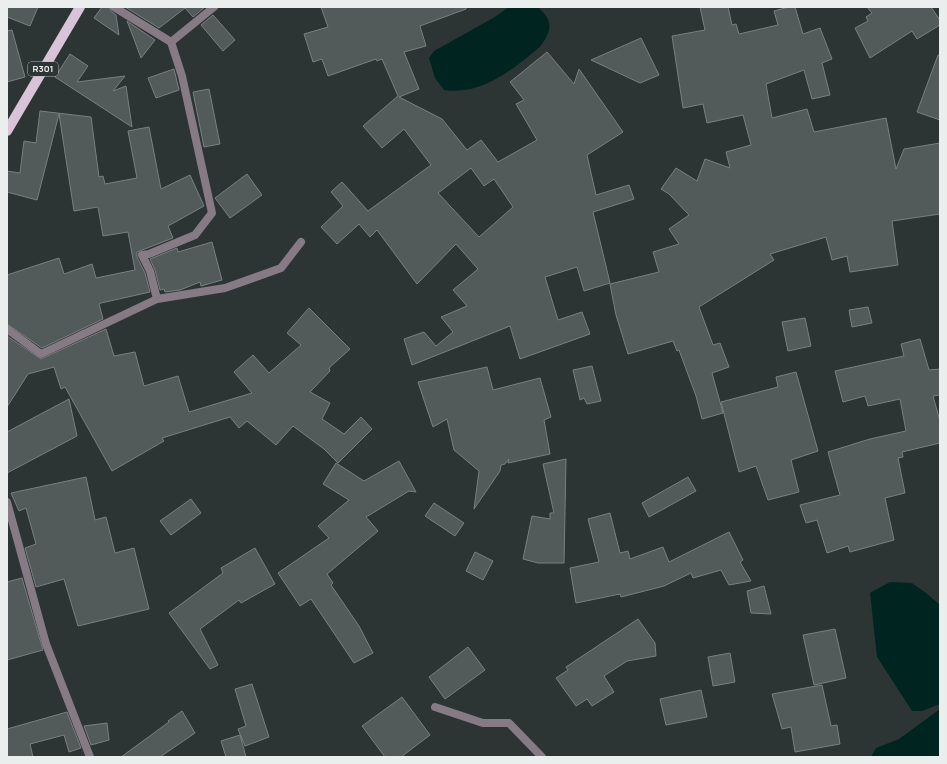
<svg xmlns="http://www.w3.org/2000/svg" width="947" height="764" viewBox="0 0 947 764" font-family="Manrope,sans-serif">
  <style>
    .water { fill: #002521 }
    .building { fill: #525b59; stroke: #788180; fill-rule: evenodd }
    .lines { fill: none; stroke-linecap: round; stroke-linejoin: round }
    .street { stroke: #867b85; stroke-width: 8 }
    .primary { stroke: #d9c3d8; stroke-width: 10 }
    .labels { text-anchor: middle; stroke-width: 4; stroke-linejoin: round; paint-order: stroke }
    .shield { fill: #2d3534; stroke: #b1b7b6; stroke-width: 1 }
    .shield-label { font-size: 9px; font-weight: bold; fill: #eaefee }
  </style>
  <rect width="100%" height="100%" fill="#2d3534"/>
  <path class="water" d="M509,7h29c15,14 15,22 2,40 -27,22 -58,49 -96,43l-9,-12 -6,-20 5,-7 59,-33z
    M890,582l22,1 14,10 14,12v99l-18,7h-10l-35,-54 -7,-64z
    M940,709v48h-69l5,-9 23,-9z"/>
  <path class="building" d="M7,7h31l-8,19 -23,-9z
    M102,7h7l2,4 5,4 3,20 -25,-17z
    M125,7h80l-12,10 -8,-9 -26,20z
    M321,7h145v2l-46,17 6,20 -22,6 15,37 -20,8 43,22 25,31 14,-10 17,22 39,-22 -21,-36 8,-4 -14,-18 37,-30 27,32 5,-15 44,63 -36,23 9,40 33,-10 5,14 -41,13 17,71 -26,8 -7,-24 -32,10 13,43 24,-8 8,22 -70,25 -10,-33 -98,39 -8,-26 20,-7 12,14 17,-14 -12,-15 26,-11 -14,-16 25,-21 -22,-25 -39,40 -40,-54 -7,7 -11,-13 -22,20 -16,-17 22,-21 -12,-14 11,-10 26,29 63,-46 -27,-36 -22,19 -19,-22 35,-30 -16,-37 -5,2 -1,-2 -48,17 -6,-17 -9,3 -9,-28 24,-7zM471,168l13,18 10,-7 19,28 -34,30 -41,-44z
    M700,7h28l4,18 4,-1 3,10 39,-9 -4,-14 15,-4h6l8,27 17,-6 12,31 -10,4 8,32 -18,4 -8,-29 -38,14 6,34 35,-9 7,23 72,-14 10,51 8,-20 36,-6v71l-48,7 6,44 -48,7 -3,-16 -15,4 -6,-23 -56,17 4,6 -75,47 14,38 7,-2 9,24 -17,6 11,40 -21,6 -6,-23 -17,-46 -2,1 -4,-10 -45,13 -12,-39 -6,-31 49,-12 -6,-20 26,-8 -10,-15 20,-14 -20,-21 -8,-5 15,-21 21,13 8,-22 25,9 -4,-16 25,-7 -8,-30 -36,8 -4,-19 -20,4 -11,-72 33,-6z
    M867,7h64l9,13v5l-23,14 -5,-8 -42,27 -15,-30 13,-7 -2,-4 6,-4z
    M213,15l22,25 -12,11 -22,-26z
    M127,21l28,19 -14,18 -7,-19z
    M12,30l13,47 -18,5v-51z
    M641,38l18,37 -19,8 -49,-23z
    M70,54l18,12 -11,16 48,-6 -12,15 13,-5 6,41 -77,-50z
    M938,55h2v65l-23,-8z
    M174,69l5,21 -23,8 -8,-20z
    M209,89l11,55 -16,3 -11,-55z
    M40,111l51,6 8,60 4,-1 2,8 32,-6 -9,-47 21,-4 12,62 29,-14 14,31 -36,20 5,12 -36,14v5l8,16 5,19 -49,11 -2,1 4,15 -61,29 -35,-24v-49l52,-17 5,16 28,-10 4,14 39,-8 -7,-38 -25,4 -5,-29 -24,4 -15,-97 -22,86 -30,-8v-21l13,2 4,-32 12,2z
    M247,174l15,21 -32,23 -15,-20z
    M212,242l10,38 -21,6 -1,-4 -20,8 -15,2 -1,-3 -4,1 -5,-20 -5,-11 27,-11 1,4z
    M868,307l4,16 -20,4 -3,-17z
    M309,308l41,41 -21,19 1,3 -20,21 20,11 -8,16 22,15 17,-17 11,12 -34,34 -14,-14 -31,-23 -17,19 -29,-24 -8,7 -9,-11 -68,21 2,3 -52,30 -47,-84 -4,2 -7,-22 -26,7 -21,33v-71l34,23 65,-30 8,27 21,-4 9,34 34,-10 11,36 63,-19 -18,-21 19,-17 16,18 32,-28 -14,-12z
    M805,318l6,28 -23,5 -6,-29z
    M920,339l9,31 11,-1v26l-7,1 7,25v22l-38,9 1,5 -5,1 7,35 -20,5 9,42 -44,12 -2,-6 -21,7 -10,-33 -11,3 -6,-18 40,-10 -12,-43 42,-13 36,-8 -6,-32 -32,7 -3,-10 -22,6 -8,-31 69,-15 -3,-12z
    M592,366l9,35 -14,3 -3,-6 -4,2 -7,-30z
    M487,367l6,23 47,-12 11,39 -7,3 6,34 -42,9 1,-4 -4,5 -4,1 -1,6 -26,38 5,-38 -25,-21 -7,-31 -14,8 -15,-45z
    M796,372l22,79 -27,9 8,32 -31,8 -12,-34 -17,6 -18,-70 57,-15 -2,-10z
    M69,399l8,37 -70,37v-41z
    M566,459l-2,104h-26l-15,-4 9,-43 18,3v-6h4l-11,-49z
    M399,461l17,31 -7,-1 -43,26 12,14 -51,43 6,9 -2,2 28,41 14,27 -19,10 -43,-64 -11,7 -22,-33 51,-35 -11,-12 31,-26 -26,-16 13,-21 28,18z
    M86,477l9,43 11,-3 9,36 19,-5 15,61 -71,17 -14,-47 -28,8 -11,-39 11,-4 -10,-36 -7,3 -8,-18z
    M688,477l8,14 -47,26 -7,-14z
    M191,499l10,14 -30,22 -11,-14z
    M434,503l30,20 -9,13 -30,-20z
    M610,513l10,40 8,-2 2,8 33,-12 6,15 60,-30 14,28 -3,2 11,19 -22,4 -8,-15 -28,8 -2,-5 -27,13 -43,11 -1,-3 -44,9 -6,-35 29,-6 -11,-43z
    M255,548l20,36 -34,19 -2,-3 -39,29 18,36 -8,4 -41,-56 54,-40 -2,-5z
    M475,552l18,9 -10,19 -17,-9z
    M22,578l21,72 -36,10v-78z
    M764,586l7,28 -20,-1 -4,-22z
    M638,619l17,24 1,13 -29,5 -23,15 10,16 -22,14 -5,-7 -11,7 -20,-28 12,-8 -2,-3z
    M835,629l11,49 -32,7 -11,-50z
    M468,647l17,23 -40,29 -16,-22z
    M730,653l5,29 -22,4 -5,-29z
    M252,684l17,53 -24,9 -7,-17 8,-3 -11,-37z
    M822,685l9,41 6,-1 3,19 -45,8 -4,-25 -9,2 -10,-35z
    M701,690l6,27 -41,8 -6,-26z
    M402,697l28,38 -29,22h-16l-23,-31z
    M182,711l13,22 -35,24h-39l48,-35 -1,-1z
    M67,712l14,36 -12,4 -5,-17 -34,9 3,13h-26v-28z
    M107,723l2,17 -18,5 -7,-19z
    M240,735l6,22h-20l-5,-16z"/>
  <g class="lines">
    <path class="street" d="M114,7l57,35 11,34 30,137 -17,22 -46,19 -7,1 8,16 7,28
      M171,42l43,-35
      M7,329l34,25 116,-55 68,-11 56,-20 20,-26
      M7,502l39,142 44,113
      M435,707l48,16h26l33,34"/>
    <path class="primary" d="M7,131l73,-124"/>
  </g>
  <g class="labels">
    <rect class="shield" x="28" y="62" width="30" height="14" rx="3"/>
    <g class="shield-label">
      <text x="43" y="72">R301</text>
    </g>
  </g>
  <rect width="947" height="764" fill="none" stroke="#eaefee" stroke-width="16"/>
</svg>
